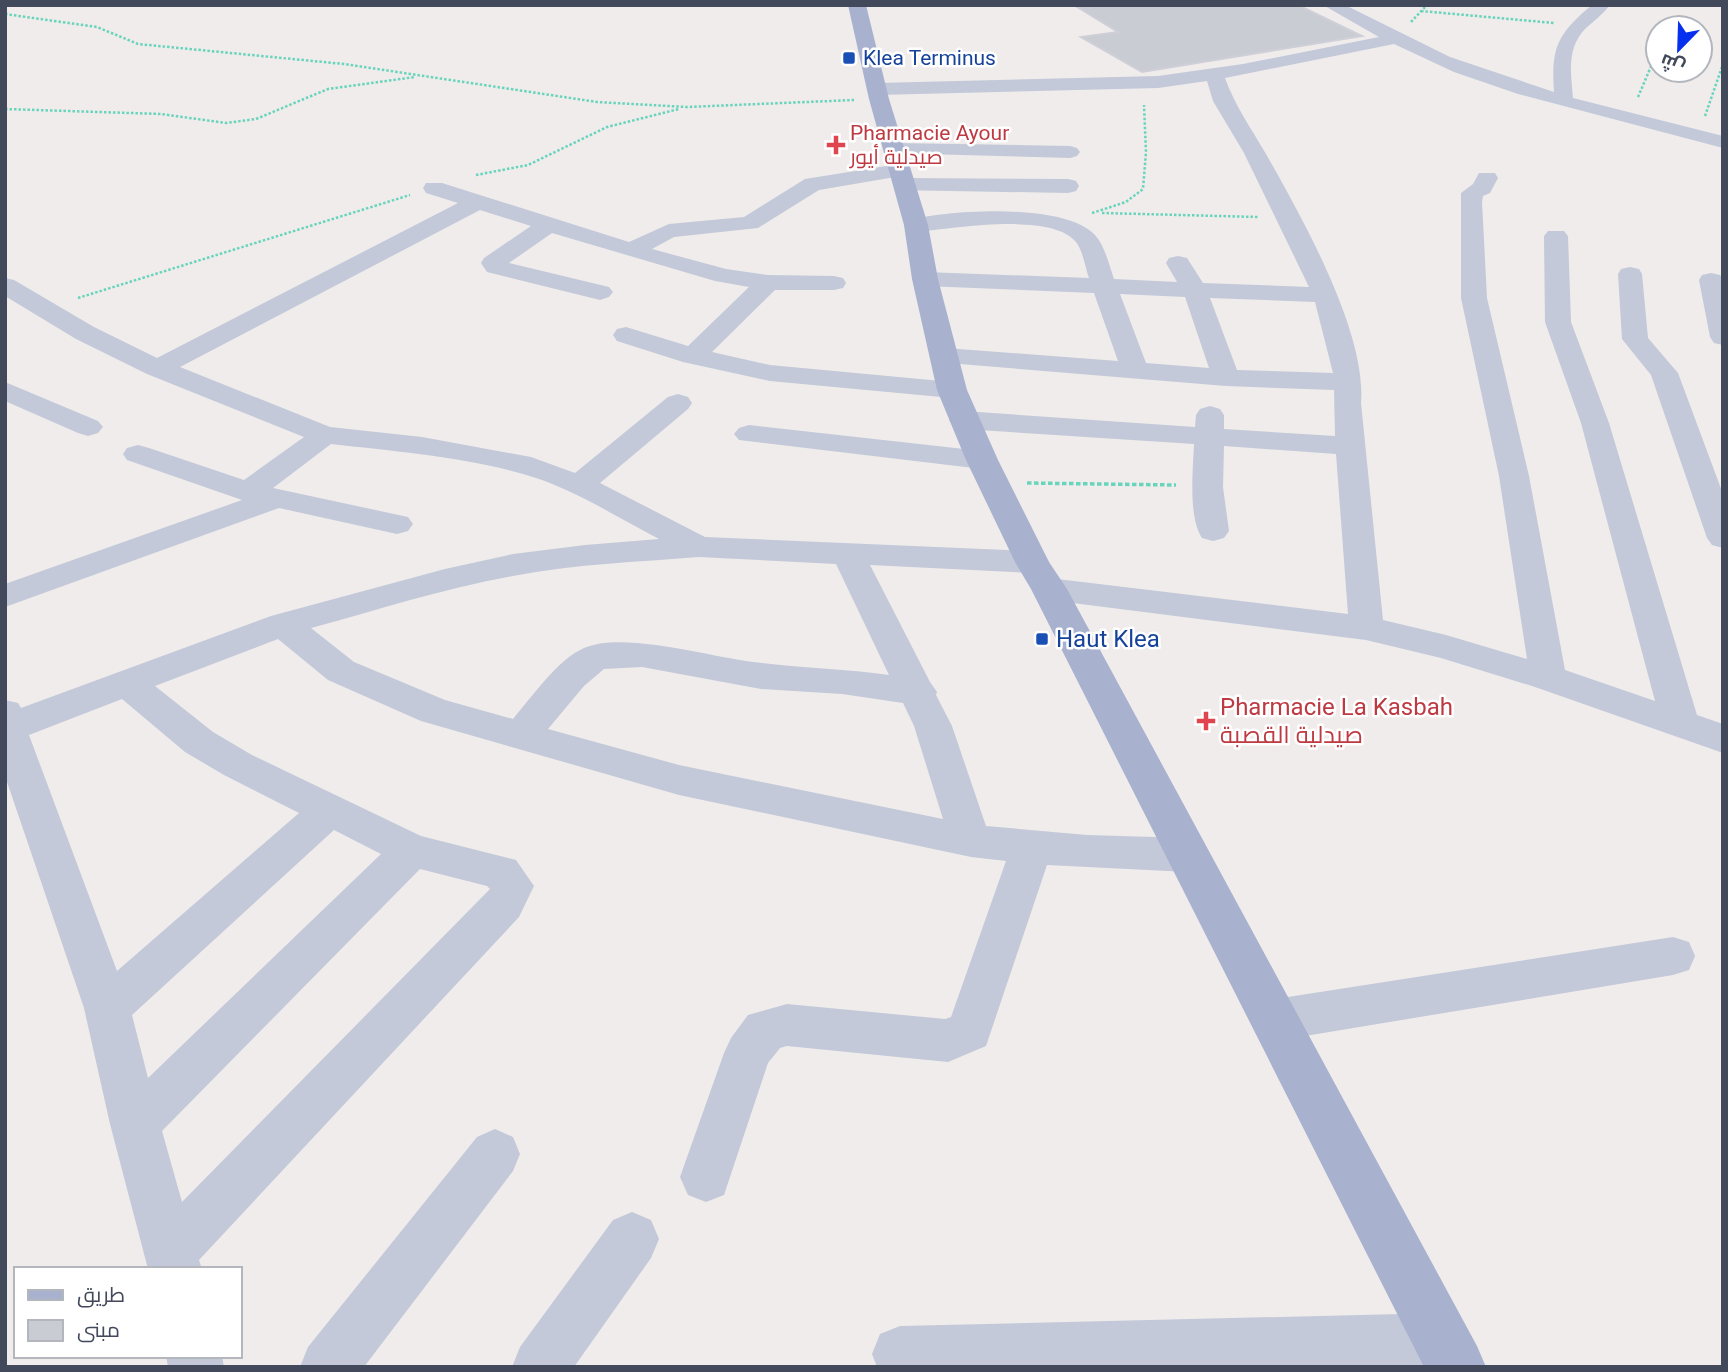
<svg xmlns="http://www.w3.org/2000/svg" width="1728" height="1372" viewBox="0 0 1728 1372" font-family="Roboto,Cairo,sans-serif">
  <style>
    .building { fill: #caccd4; stroke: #cfcfd8; stroke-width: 2 }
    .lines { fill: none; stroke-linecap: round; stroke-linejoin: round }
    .path-far1 { stroke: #68d4bb; stroke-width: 2.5; stroke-dasharray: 2.5 2; stroke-linecap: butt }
    .path { stroke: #68d4bb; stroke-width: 3.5; stroke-dasharray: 4.5 2.5; stroke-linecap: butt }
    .minor { fill: #c3c9d8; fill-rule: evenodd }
    .major { fill: #a8b1ce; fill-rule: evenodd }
    .transit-dot { fill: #1a4fb4; stroke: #fff; stroke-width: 2.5 }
    .health-dot { fill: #e0444e; stroke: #fff; stroke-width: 2.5 }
    .labels { text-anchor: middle; stroke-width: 5; stroke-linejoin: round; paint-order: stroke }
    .far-transit-label { font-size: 21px; fill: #164399; stroke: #fff; text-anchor: start }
    .far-health-label { font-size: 21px; fill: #be3a42; stroke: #fff; text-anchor: start }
    .transit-label { font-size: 24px; fill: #164399; stroke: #fff; text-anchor: start }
    .health-label { font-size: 24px; fill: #be3a42; stroke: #fff; text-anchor: start }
  </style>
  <rect width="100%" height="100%" fill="#efeceb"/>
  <path class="building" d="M1074,5h224l64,31 -220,36 -61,-35 37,-5z"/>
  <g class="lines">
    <path class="path-far1" d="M1421,11l133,12
      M5,14l92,13 41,17 206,20 253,38 90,5 167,-7
      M1411,22l16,-17
      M1668,28l3,-6
      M1638,97l20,-47
      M5,109l156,5 65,9 30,-4 72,-30 87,-12
      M1705,116l18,-52
      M476,175l52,-10 79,-38 72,-18
      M1092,213l34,-11 17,-13 3,-37 -2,-47
      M1102,213l156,4
      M78,298l332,-103"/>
    <path class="path" d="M1027,483l149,2"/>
    <path class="minor" d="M1323,5h22l105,52 104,35c-3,-44 3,-58 38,-87h18c-7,9 -16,16 -24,23 -20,20 -15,45 -13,70l150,38v12l-205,-54 -64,-22 -60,-28 -169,34c10,28 26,50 41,76 35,62 101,178 95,249l22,217 63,15 81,24 -28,-183 -38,-178v-105l12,-9 6,-11h16l3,5 -8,15 -7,3 -1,6 5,96 42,178 36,194 90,31 -74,-278 -36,-101 -1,-86 4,-5h16l4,5 3,86 38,101 88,292 26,9v29l-188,-66 -94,-29 -75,-18 -317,-40 -12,-3 -5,-8 5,-8 12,-3 299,36 -12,-160 -112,-8 -1,41 6,44 -5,7 -11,3 -11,-3c-14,-21 -9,-69 -8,-94l-231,-15 -10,-3 -4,-6 4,-6 10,-3 232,16 1,-12 4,-6 10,-3 10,3 4,6v14l111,7 -1,-46 -108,-4 -291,-24 -4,-6 4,-6 10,-2 173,13 -24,-68 -169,-7 -9,-2 -3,-5 3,-5 9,-2 164,6c-4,-11 -6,-27 -13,-36 -25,-31 -124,-13 -160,-10l-8,-2 -4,-5 4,-5c41,-10 156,-18 187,15 10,11 14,30 19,44l63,3 -11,-19 3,-5 9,-2 9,2 16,25 106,4 -65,-134 -31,-52 -6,-20 -49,7 -281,7 -10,-6 10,-6 281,-7 85,-12 136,-27zM1120,294l65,3 24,71 -63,-5zM1210,298l105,4 18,71 -96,-3z
      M894,143l176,3 7,2 3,4 -3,4 -7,2 -183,-5 -3,-4 3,-4z
      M899,164l8,1 3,5 -3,5 -88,15 -61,38 -84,9 -22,12 74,20 42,6 66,1 9,2 3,5 -3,5 -9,2h-59l-63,62 58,13 182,17 10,2 4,6 -4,6 -10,2 -182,-17 -87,-19 -66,-21 -4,-6 4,-6 9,-2 62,19 61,-59 -34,-6 -163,-48 -43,30 100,24 4,5 -4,5 -9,3 -113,-28 -6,-9 3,-5 47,-32 -51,-16 -300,157 150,60 92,10 109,20 44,16 93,-76 10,-3 10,3 4,6 -4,6 -88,74 105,54 327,14 12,4 5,7 -5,7 -12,4 -162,-8 60,117 7,10 -1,3 16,31 34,100 101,9 101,3 15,5 6,12 -6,12 -15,5 -141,-7 -61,181 -38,16 -161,-16 -7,2 -12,15 -44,132 -18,7 -18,-7 -8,-18 44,-124 7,-15 17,-23 39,-11 158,15 6,-2 55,-156 -35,-4 -292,-62 -258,-74 -93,-41 -50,-41 -123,47 58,46 39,23 169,81 95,24 18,26 -15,31 -320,343 3,9h-54l-38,-145 -26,-116 -79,-232v-76l13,3 3,5 250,-92 174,-47 68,-15 72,-9 74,-6c-43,-22 -88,-52 -136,-65 -58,-17 -131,-23 -192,-30l-58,44 135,29 5,7 -5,7 -11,3 -118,-26 -274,99v-23l237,-84 -115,-40 -4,-6 4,-6 11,-3 11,3 95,32 60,-43 -157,-63 -71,-35 -71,-43v-18l9,2 80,47 63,31 301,-155 -32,-10 -3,-5 3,-5h16l187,59 40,-18 75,-7 61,-38zM699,557l137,7 53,111c-42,-6 -84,-7 -127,-12 -45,-4 -138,-33 -178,-15 -26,11 -53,50 -71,71l-68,-19 -91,-38 -43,-34c67,-18 134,-40 202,-52 61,-12 124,-14 186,-19zM642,667l119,22 81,5 61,9 11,23 29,93 -264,-54 -131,-36 36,-43 20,-17zM122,699l63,53 39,23 75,38 -182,158 -88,-236zM334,830l47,24 -233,224 -16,-63zM420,869l67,17 3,3 -308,313 -20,-71z
      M904,178l164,1 8,2 3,5 -3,5 -8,2 -172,-3 -3,-5 3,-5z
      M1630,267l9,2 3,5 6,64 30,35 45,121v54l-11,-3 -5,-7 -56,-163 -29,-36 -4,-65 3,-5z
      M1711,273l9,2 3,4v66l-9,-2 -4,-6 -11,-57 3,-5z
      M5,382l93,39 5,6 -5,6 -10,3 -10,-3 -73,-32z
      M749,425l233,26 11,3 4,6 -4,6 -11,3 -243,-29 -5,-6 5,-6z
      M1673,937l16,5 6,14 -6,14 -16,5 -398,66 -16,-6 -7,-15 7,-15 16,-6z
      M495,1129l18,8 7,17 -7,17 -149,196h-64l8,-20 169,-210z
      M632,1212l19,8 8,19 -8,19 -77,109h-62l8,-20 93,-127z
      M1442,1313l20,8 8,20 -8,20 -14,6h-571l-5,-13 8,-20 20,-8z
      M166,1356h56l2,11h-56z"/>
    <path class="major" d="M848,5h18l23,94 39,126 10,54 29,111 31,70 51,102 18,27 410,757 9,21h-62l-393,-778 -16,-27 -49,-102 -29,-70 -25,-111 -8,-54 -35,-126z"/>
  </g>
  <g class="transit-dot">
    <rect x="842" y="51" width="14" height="14" rx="3.5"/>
    <rect x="1035" y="632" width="14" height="14" rx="3.5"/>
  </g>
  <g class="health-dot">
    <path d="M832.5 134.5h7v7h7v7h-7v7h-7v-7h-7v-7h7z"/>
    <path d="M1202.5 710.5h7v7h7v7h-7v7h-7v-7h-7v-7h7z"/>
  </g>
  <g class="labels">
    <g class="far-transit-label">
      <text x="863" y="65">Klea Terminus</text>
    </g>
    <g class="far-health-label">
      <text x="850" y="140">Pharmacie Ayour<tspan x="850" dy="24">صيدلية أيور</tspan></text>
    </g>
    <g class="transit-label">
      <text x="1056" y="647">Haut Klea</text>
    </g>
    <g class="health-label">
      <text x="1220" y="715">Pharmacie La Kasbah<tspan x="1220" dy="28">صيدلية القصبة</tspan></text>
    </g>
  </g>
  <rect width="1728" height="1372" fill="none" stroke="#42495b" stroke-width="14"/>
  <rect x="14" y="1267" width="228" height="91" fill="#ffffff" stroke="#b3b6bd" stroke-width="2"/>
  <rect x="28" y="1290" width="35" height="10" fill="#a8b1ce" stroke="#b3b6bd" stroke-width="2"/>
  <text x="77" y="1302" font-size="21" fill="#42495b">طريق</text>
  <rect x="28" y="1320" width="35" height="21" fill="#caccd4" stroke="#b3b6bd" stroke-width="2"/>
  <text x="77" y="1337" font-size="21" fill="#42495b">مبنى</text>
  <g transform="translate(1679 49) rotate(203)"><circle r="33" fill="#ffffff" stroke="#b3b6bd" stroke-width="2"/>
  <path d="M0-5L12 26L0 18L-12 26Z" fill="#062fee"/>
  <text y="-10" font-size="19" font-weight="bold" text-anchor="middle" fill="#42495b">ش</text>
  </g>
</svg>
